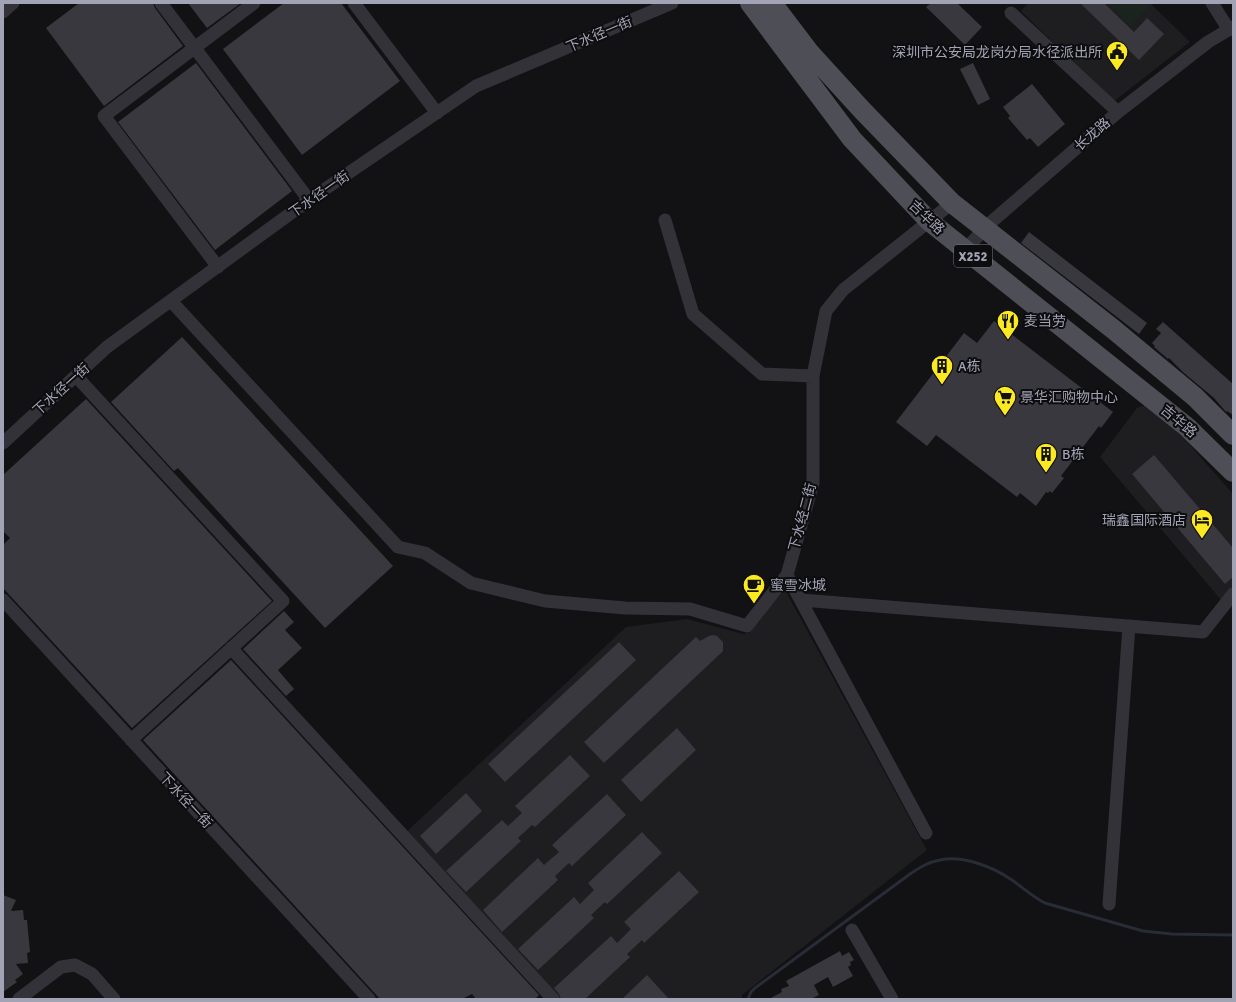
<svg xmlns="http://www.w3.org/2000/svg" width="1236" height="1002" viewBox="0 0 1236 1002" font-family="Signika,'Noto Sans SC',sans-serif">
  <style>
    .built { fill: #1e1d20 }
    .green { fill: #1b231e }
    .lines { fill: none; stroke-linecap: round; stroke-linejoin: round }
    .stream { stroke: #272c37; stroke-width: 3 }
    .building { fill: #39383e }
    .minor { stroke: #333238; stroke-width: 13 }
    .primary { stroke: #4e4e57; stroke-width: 20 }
    .labels { text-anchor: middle; stroke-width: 4; stroke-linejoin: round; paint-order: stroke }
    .shield { fill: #0d0c0e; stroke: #757683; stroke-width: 1 }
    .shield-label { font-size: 13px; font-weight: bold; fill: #a2a3b5 }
    .street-label { font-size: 14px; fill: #a2a3b5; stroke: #0d0c0e }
    .poi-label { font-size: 14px; fill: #a2a3b5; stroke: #0d0c0e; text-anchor: start }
  </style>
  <rect width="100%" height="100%" fill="#121113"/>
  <path class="built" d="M1028,3h122l40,39 -77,60 -92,-91z
    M1145,405l18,12 26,27 44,50v92l-11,15 -122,-144 37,-49z
    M784,588l143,262 -185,145v4h-187l-151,-165 222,-207 61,-8 56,15 6,-1z"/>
  <path class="green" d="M1106,3h38l5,4 -18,19z"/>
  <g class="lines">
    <path class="stream" d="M748,999l3,-7 4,-4 155,-114c9,-6 18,-12 30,-14 23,-5 53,7 72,20 11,8 21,17 33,23l98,28 29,3 61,1"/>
  </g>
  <path class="building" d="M79,3h74l2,5 28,38 -79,60 -58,-78z
    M188,3h53l-34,25z
    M284,3h57l59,78 -98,74 -79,-106z
    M931,3h26l25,24 -17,18 -39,-38z
    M1080,3h24l30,29 13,-14 17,16 -25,26z
    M196,63l96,128 -77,59 -97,-128z
    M973,63l17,36 -12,6 -18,-36z
    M1032,84l33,40 -27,23 -8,-9 -3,2 -19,-22 2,-2 -7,-9z
    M1029,232l118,91 -8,11 -118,-91z
    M994,321l119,91 -12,16 -2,-2 -38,50 3,2 -12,15 -2,-2 -2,2 -2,-1 -10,14 -16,-13 -3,4 -81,-62 -9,11 -31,-24 68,-89 13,10z
    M1163,322l70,62v31l-6,-4 -1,1 -12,-14 -30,-25 -15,-15 -1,1 -14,-12 1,-1 -3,-3 9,-10 -5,-4z
    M182,337l211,229 -68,62 -147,-160 -4,3 -63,-69z
    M86,399l186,202 -140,127 -129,-140v-43l7,-7 -7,-7v-56z
    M1154,455l79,93v29l-8,7 -93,-110z
    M284,611l10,11 -9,8 17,18 -24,22 16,19 -8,7 -43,-47z
    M713,635l4,1 6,6v9l-3,3 -116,109 -20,-21 112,-105 4,4 9,-5z
    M619,642l17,18 -131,122 -17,-18z
    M231,660l308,335 -4,4h-59l-4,-5 -10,5h-82l-237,-259z
    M677,728l19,22 -55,52 -20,-22z
    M570,755l20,21 -55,51 -3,-2 -14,13 3,3 -55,51 -20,-21 56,-51 6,6 14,-13 -7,-7z
    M466,793l16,18 -46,43 -16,-18z
    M607,794l19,21 -54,51 -3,-3 -14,13 3,4 -56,52 -19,-22 55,-52 6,7 15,-13 -7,-7z
    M642,832l20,21 -55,51 -2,-2 -14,13 3,3 -56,52 -20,-21 56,-52 6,7 14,-14 -6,-7z
    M679,871l20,21 -55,51 -2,-3 -15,14 3,3 -45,42h-24l-2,-5 -5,-6 57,-52 6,7 14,-14 -7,-7z
    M3,895l13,5 -5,11 12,-1 1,10h3l3,32 -3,1 1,10 -12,1 7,10 -8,6 2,2 -14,10z
    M840,951l2,5 7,-4 5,8 -4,2 1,3 -3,2 5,9 -20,11 -5,-10 -14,8 5,10 -8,4h-42l13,-7 -1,-3 8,-3 -3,-5z
    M647,975l22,24h-47z"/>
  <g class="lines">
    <path class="minor" d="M161,3l148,197
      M354,3l83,110
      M1212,3l17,27
      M3,12l10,-9
      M1011,13l107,99
      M665,220l28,94 69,60 51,2
      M965,250l24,-26 129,-112 90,-70 25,-15
      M218,267l-114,-151 150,-113
      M171,301l227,246 27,6 46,30 74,18 80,7 65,1 57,17 40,-51 26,-92v-107l13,-65 17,-21 109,-87
      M76,376l207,225 -152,139
      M3,443l104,-96 202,-147 167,-114 196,-83
      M787,575l139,258
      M3,600l366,399
      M801,600l402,32 30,-38
      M231,648l322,351
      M1109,904l20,-278
      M852,930l40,69
      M19,999l42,-32 14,-2 17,9 22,25"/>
    <path class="primary" d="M750,3l102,136 77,82 258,206 46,45
      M772,3l38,50 52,57 90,93 161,126 82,68 38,38"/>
  </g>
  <defs>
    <g id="civic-pin" transform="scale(1.15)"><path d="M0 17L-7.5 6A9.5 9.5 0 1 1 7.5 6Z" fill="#fbe921" stroke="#0d0c0e"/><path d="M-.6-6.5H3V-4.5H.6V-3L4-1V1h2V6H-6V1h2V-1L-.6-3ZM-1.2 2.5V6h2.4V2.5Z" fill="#111"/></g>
    <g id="restaurant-pin" transform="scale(1.15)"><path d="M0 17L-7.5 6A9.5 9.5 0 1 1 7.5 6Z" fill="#fbe921" stroke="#0d0c0e"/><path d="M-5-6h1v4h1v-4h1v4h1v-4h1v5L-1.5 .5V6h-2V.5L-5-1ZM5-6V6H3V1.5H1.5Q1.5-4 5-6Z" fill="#111"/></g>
    <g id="building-pin" transform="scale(1.15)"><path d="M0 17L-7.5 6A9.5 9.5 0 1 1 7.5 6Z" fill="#fbe921" stroke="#0d0c0e"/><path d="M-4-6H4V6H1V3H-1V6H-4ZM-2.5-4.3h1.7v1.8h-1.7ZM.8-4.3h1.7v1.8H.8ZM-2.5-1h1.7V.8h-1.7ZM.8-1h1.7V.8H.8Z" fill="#111"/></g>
    <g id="supermarket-pin" transform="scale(1.15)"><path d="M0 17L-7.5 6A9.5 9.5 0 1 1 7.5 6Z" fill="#fbe921" stroke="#0d0c0e"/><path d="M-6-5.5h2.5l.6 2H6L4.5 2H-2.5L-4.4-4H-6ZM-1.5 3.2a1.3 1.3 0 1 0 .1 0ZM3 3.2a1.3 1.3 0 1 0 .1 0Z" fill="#111"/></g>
    <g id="hotel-pin" transform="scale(1.15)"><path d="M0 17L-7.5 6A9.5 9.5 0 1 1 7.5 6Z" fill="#fbe921" stroke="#0d0c0e"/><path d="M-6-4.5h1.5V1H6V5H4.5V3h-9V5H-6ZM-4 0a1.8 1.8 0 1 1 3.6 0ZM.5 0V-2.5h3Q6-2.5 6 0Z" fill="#111"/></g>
    <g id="cafe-pin" transform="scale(1.15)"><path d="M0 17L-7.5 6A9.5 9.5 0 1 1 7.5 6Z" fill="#fbe921" stroke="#0d0c0e"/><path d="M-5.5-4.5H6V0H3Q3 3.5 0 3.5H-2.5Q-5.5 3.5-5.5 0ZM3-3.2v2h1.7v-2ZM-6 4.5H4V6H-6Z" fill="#111"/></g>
  </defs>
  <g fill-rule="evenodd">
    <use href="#civic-pin" x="1117" y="52"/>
    <use href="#restaurant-pin" x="1008" y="321"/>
    <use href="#building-pin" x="942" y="366"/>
    <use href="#supermarket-pin" x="1005" y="397"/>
    <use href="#building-pin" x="1046" y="454"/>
    <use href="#hotel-pin" x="1202" y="520"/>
    <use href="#cafe-pin" x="754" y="585"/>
  </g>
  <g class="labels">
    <rect class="shield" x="954" y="245" width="38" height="22" rx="3"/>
    <g class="shield-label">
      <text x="973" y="261">X252</text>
    </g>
    <g class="street-label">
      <text transform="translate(599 34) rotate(-23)" y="5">下水径一街</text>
      <text transform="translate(1092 134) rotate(-41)" y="5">长龙路</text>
      <text transform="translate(319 194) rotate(-35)" y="5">下水径一街</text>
      <text transform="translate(927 217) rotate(43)" y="5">吉华路</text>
      <text transform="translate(61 389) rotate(-42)" y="5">下水径一街</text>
      <text transform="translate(1179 421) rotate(40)" y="5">吉华路</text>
      <text transform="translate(802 517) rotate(-75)" y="5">下水经二街</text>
      <text transform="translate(186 800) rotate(47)" y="5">下水径一街</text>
    </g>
    <g class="poi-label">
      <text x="1102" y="57" text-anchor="end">深圳市公安局龙岗分局水径派出所</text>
      <text x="1024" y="326">麦当劳</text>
      <text x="958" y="371">A栋</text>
      <text x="1020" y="402">景华汇购物中心</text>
      <text x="1062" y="459">B栋</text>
      <text x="1186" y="525" text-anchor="end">瑞鑫国际酒店</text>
      <text x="770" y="590">蜜雪冰城</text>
    </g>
  </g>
  <rect width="1236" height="1002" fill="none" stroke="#a2a3b5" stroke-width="8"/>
</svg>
